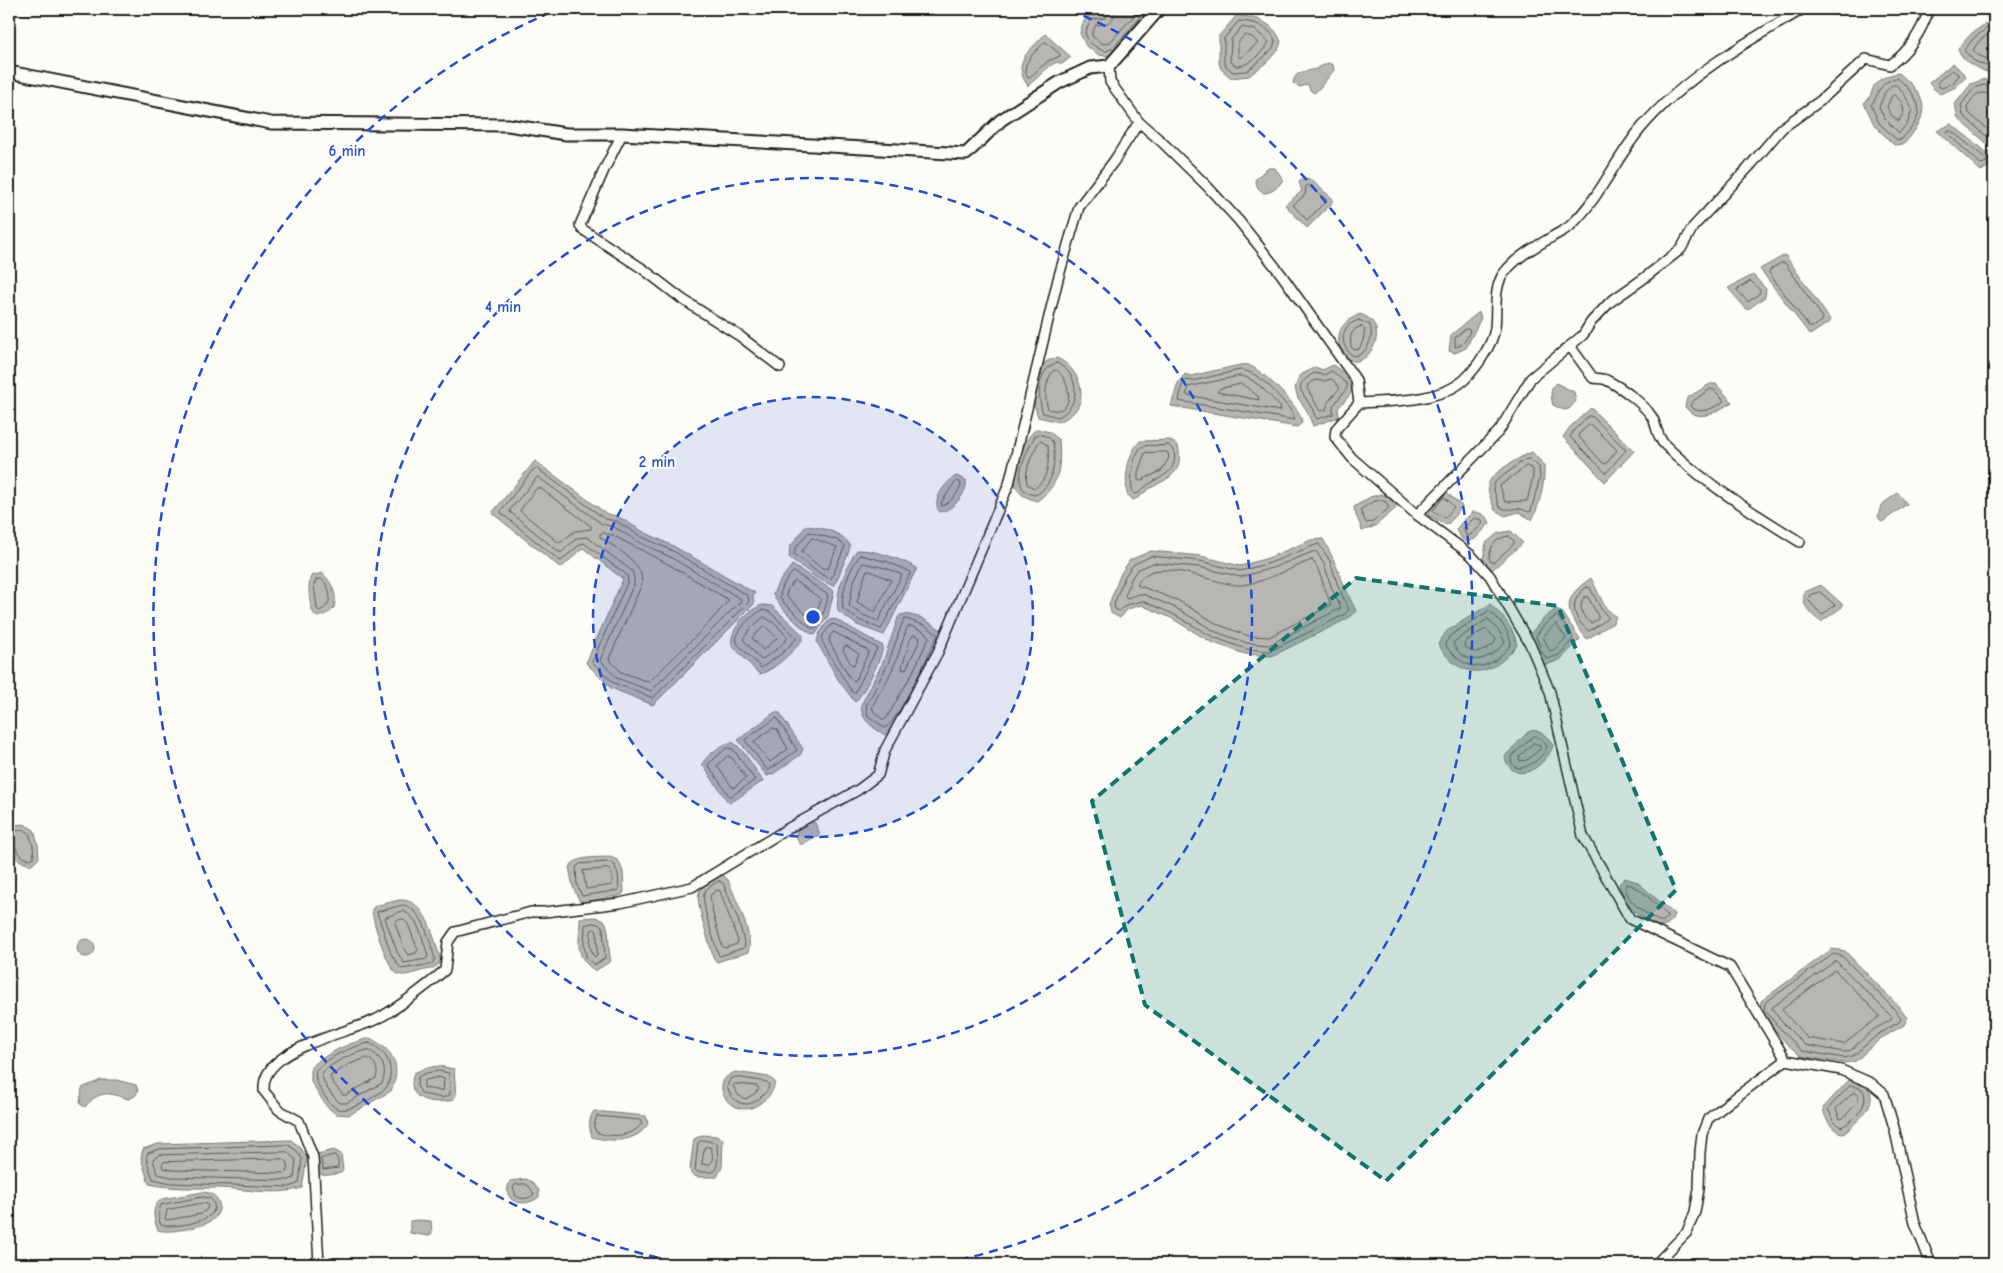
<svg xmlns="http://www.w3.org/2000/svg" width="2003" height="1273" viewBox="0 0 2003 1273" font-family="'Comic Neue',sans-serif">
  <style>
    .water { fill: #b7b6b2; stroke: #797876 }
    .lines { fill: none; stroke-linecap: round; stroke-linejoin: round }
    .shore { stroke: #5a5a58; stroke-width: 1 }
    .minor-casing { stroke: #1c1c1c; stroke-width: 12 }
    .tertiary-casing { stroke: #1c1c1c; stroke-width: 15 }
    .minor { stroke: #fdfcf7; stroke-width: 9 }
    .tertiary { stroke: #fdfcf7; stroke-width: 11 }
    .marked { fill: #0f766e; fill-opacity: 0.2; stroke: #0f766e; stroke-width: 4; stroke-dasharray: 10 6; stroke-linejoin: round }
    .ring { fill: none; stroke: #1d4ed8; stroke-width: 2.5; stroke-dasharray: 9 6 }
    .centre { fill: #1d4ed8; stroke: #fdfcf7; stroke-width: 2.5 }
    .ring-label { font-size: 15px; text-anchor: middle; font-weight: bold; fill: #1d4ed8; stroke: #fdfcf7; stroke-width: 4; stroke-linejoin: round; paint-order: stroke }
  </style>
  <rect width="100%" height="100%" fill="#fdfcf7"/>
  <filter id="ink" filterUnits="userSpaceOnUse"><feTurbulence type="fractalNoise" baseFrequency=".02" numOctaves="2"/><feDisplacementMap in="SourceGraphic" scale="10" xChannelSelector="R" yChannelSelector="G"/><feConvolveMatrix kernelMatrix="1 2 1 2 8 2 1 2 1" color-interpolation-filters="sRGB"/></filter>
  <g filter="url(#ink)">
    <path class="water" d="M1106,9h41l-4,13 -28,31 -8,3 -8,-1 -13,-9 -6,-13 3,-10 5,-8 15,-1z
      M1237,15c18,2 37,7 44,27l-3,8 -11,12 -18,14 -18,2 -10,-9 -2,-6v-27z
      M1994,18v56c-13,-3 -33,-12 -36,-26l14,-15z
      M1045,34l26,23 -9,7 -5,-2 -6,3 -23,21c-17,-24 1,-34 17,-52z
      M1328,63l5,2 1,5c-5,6 -15,20 -20,23l-4,-3 -2,-6 -8,3 -7,-4c2,-13 13,-11 23,-14 4,-2 8,-4 12,-6z
      M1953,63l13,13 -10,11 -16,7 -7,-6 -4,-5z
      M1899,73c31,26 31,41 5,71l-10,1 -19,-19 -11,-23c7,-5 7,-10 10,-17 5,-8 17,-12 25,-13z
      M1984,79l10,5v66l-36,-32 -3,-14 16,-20z
      M1951,124l43,34v6l-13,7 -44,-40z
      M1267,168h8l8,11c-3,7 -11,14 -19,14l-6,-5 -3,-8z
      M1303,179l8,1 22,19 -2,5 -24,24 -22,-23 17,-14 -3,-9z
      M1785,255l46,66 -21,14 -50,-66z
      M1753,275l13,14 -1,8 -18,13 -19,-22z
      M1479,312l2,6 -15,30 -11,5 -6,-2 2,-16z
      M1360,314c36,11 5,62 -15,43 -4,-4 -5,-8 -6,-14 -2,-16 8,-23 21,-29z
      M1057,358c16,7 29,28 22,46 -3,9 -12,14 -20,18l-21,-5 -5,-17 8,-34 6,-5z
      M1240,365c2,0 5,-1 8,0 13,4 55,44 54,58l-5,4 -126,-21 7,-23 7,-9 6,2z
      M1332,365c6,3 9,6 13,10 14,14 4,21 -7,33l1,9 -26,9 -7,-17 -8,-11 -3,-10 4,-12 16,-9 8,3z
      M1556,383l18,9 2,9 -7,8 -5,1 -11,-5c-2,-8 -4,-16 3,-22z
      M1710,384h6l16,18c-16,10 -33,22 -47,5l2,-9z
      M1591,408l43,43 -29,31 -42,-45 7,-10z
      M1037,429l13,3 9,8c2,27 1,45 -22,61 -7,-2 -16,-5 -20,-12 -8,-14 8,-54 20,-60z
      M1170,440l8,6c6,28 -8,31 -29,43 -6,4 -8,8 -16,11l-6,-6c-2,-18 0,-39 13,-53z
      M1532,452l12,13c1,18 -4,39 -12,55l-13,-8 -14,4 -10,-6c-3,-7 -7,-17 -7,-24 0,-12 34,-30 44,-34z
      M535,461l72,53 10,2 25,15 33,16 80,46 -2,3 1,8 -101,101 -42,-17 -25,-25 37,-84 -40,-31 -22,20 -69,-55z
      M956,476l10,4c2,13 -13,30 -26,32 -10,-11 6,-30 16,-36z
      M1446,492l16,14 -13,17 -5,1 -16,-9 -1,-6 13,-16z
      M1898,493l9,11 -25,18 -4,-5 3,-12z
      M1381,494l7,3 8,8 -1,4 -20,17 -13,5c-2,-9 -7,-15 -8,-24l16,-10z
      M1473,512c8,0 14,4 17,11l-15,16 -8,3 -5,-3 -6,-9 5,-7z
      M806,526c15,1 36,6 44,19l-1,6 -13,31 -3,4 -18,-9 -26,-20 1,-10z
      M1511,531l12,12 -31,27 -9,-10 3,-17 12,-10z
      M1323,539c13,23 21,48 33,72l-9,8 -75,37 -27,-2 -34,-12 -40,-24 -30,-13 -13,4 -8,9 -9,-5 -2,-9 12,-31 9,-13 21,-9 50,5 39,10 28,-8 43,-18z
      M857,550c16,-1 46,10 60,18l-33,67 -27,-10 -19,-14c-3,-20 8,-44 19,-61z
      M792,565l42,26 -6,25 -13,19c-11,-3 -38,-30 -42,-41l4,-9z
      M322,573c9,8 16,21 12,34 -2,6 -12,8 -17,10 -8,-5 -10,-32 -6,-41z
      M1591,578l14,29 11,10 -3,6 -26,16c-21,-27 -28,-39 4,-61z
      M1821,585l21,19v3l-21,15c-10,-7 -21,-18 -16,-30z
      M1490,604c12,11 24,24 27,41 -25,33 -56,37 -79,-1l9,-13z
      M763,605l9,1 30,28 1,4c-6,11 -32,35 -44,36l-27,-29c-3,-15 17,-37 31,-40z
      M1556,609l7,4 17,26 -19,20 -14,6 -5,-2 -12,-29 12,-14z
      M906,614l16,4 21,13 1,4 -54,97 -5,3c-13,-8 -24,-15 -24,-30l22,-43 15,-44 2,-3z
      M835,619l48,27c-1,12 -20,49 -28,56l-16,-21 -22,-39 2,-8 10,-14z
      M775,712l5,1 2,4 21,32 -3,6 -27,19 -6,2 -29,-36z
      M1534,730c9,3 15,7 19,16 -7,20 -38,42 -48,12l2,-4 21,-22z
      M732,742c10,4 24,29 31,39l-28,19 -7,2 -26,-38c4,-8 21,-21 30,-22z
      M811,821l4,2 5,11 -17,10h-3c-9,-12 0,-18 11,-23z
      M24,824l10,6 4,15 1,13 -7,7c-20,-4 -23,-16 -23,-35l4,-5z
      M611,857l8,4 4,11 1,20 -2,3 -5,1 -33,6 -5,-2 -6,-13 -4,-20c9,-12 29,-9 42,-10z
      M719,874l4,1 5,5c6,16 27,57 20,72l-31,10 -4,-5c-3,-14 -18,-53 -14,-65 3,-8 14,-13 20,-18z
      M1625,878l12,4 37,32 -3,7 -7,6c-23,-5 -39,-21 -45,-43z
      M399,900c28,-2 35,40 42,61 -5,8 -11,8 -20,10 -7,2 -16,6 -23,3 -10,-4 -26,-53 -26,-65l3,-3z
      M595,917l10,4c6,12 2,27 6,40l-16,10c-22,-16 -15,-28 -15,-53z
      M77 948a9 9 0 1 1 18 0a9 9 0 1 1-18 0Z
      M1832,949l13,2 54,56 8,11 -3,7 -24,14 -24,22 -11,2 -44,-7 -15,-13 -26,-32 1,-10z
      M370,1038c24,13 32,27 21,53l-42,24 -13,-1 -9,-7 -16,-25v-15c17,-15 38,-24 59,-29z
      M439,1066l15,3 2,26 -3,5c-20,5 -49,1 -39,-27l11,-5z
      M736,1072l33,5 6,5c-2,9 -4,13 -12,19 -29,26 -60,-20 -27,-29z
      M101,1080h16l19,5 2,6 -3,5 -7,3c-19,-7 -29,-9 -43,8l-5,-3 2,-16z
      M1849,1080c7,0 13,2 18,7 14,16 -11,35 -21,45l-4,1c-11,-3 -17,-14 -19,-25z
      M594,1111l52,5 2,8c-12,19 -36,18 -56,13 -3,-9 -4,-18 2,-26z
      M702,1135l15,1 6,3 -1,28 -5,10h-20l-6,-3 -1,-6 4,-29z
      M291,1140l9,7 7,11 -5,30c-26,8 -57,1 -84,0 -24,0 -45,1 -69,-4l-8,-26 2,-9 15,-5z
      M334,1150l7,4 2,16 -2,3c-20,3 -23,7 -26,-16l2,-3z
      M526,1179l6,3 7,8v7c-15,12 -39,5 -29,-16z
      M203,1192c18,1 22,19 8,29 -9,6 -43,13 -53,9 -5,-11 -7,-24 4,-31z
      M418,1220l13,1 1,12 -4,3 -18,-3v-12z"/>
    <g class="lines">
      <path class="shore" d="M1110,9l-1,4 -4,5 -14,2 -6,13 4,9 12,8 5,1 6,-2 26,-29 3,-11
        M1116,9c-1,12 -9,16 -20,16l-4,8v3l11,8 6,-1 24,-26 2,-8
        M1239,21c14,0 32,6 36,20l-2,7 -10,10 -16,13 -14,1 -7,-6 -2,-4v-23z
        M1994,23l-19,14 -11,13 10,11 20,8
        M1242,27l13,3 14,12c-6,10 -21,25 -33,24l-6,-5 1,-21z
        M1994,30l-15,11 -6,9 5,5 16,7
        M1245,35l7,2 6,6 -18,15 -2,-2v-13z
        M1045,42l14,11 1,3 -12,5 -17,15 -3,1c-9,-13 8,-26 17,-35z
        M1952,70l7,5 -6,8 -11,5 -4,-2v-4z
        M1897,78c10,7 25,24 21,37 -3,10 -10,17 -16,24l-5,1 -18,-17 -8,-18c9,-11 8,-24 26,-27z
        M1893,85h3c8,7 12,15 16,25l-5,14 -8,9 -14,-14 -6,-12 6,-15z
        M1994,88l-10,-3 -10,3 -13,17 2,10 31,28
        M1994,94c-16,-1 -17,-4 -27,13l2,6 25,22
        M1894,95l7,6 3,10 -5,10 -8,-6 -4,-8 4,-10z
        M1948,131h3l36,28v3l-6,2 -33,-30z
        M1308,185l19,15 -20,20 -14,-15 12,-10 1,-8z
        M1781,263h4l38,55 -1,3 -10,6h-3l-40,-54 1,-3z
        M1751,281l9,9v3l-12,9 -11,-12z
        M1359,320l11,5c4,11 -2,29 -15,31 -11,-3 -16,-21 -7,-30 3,-3 8,-5 11,-6z
        M1361,326l4,4 -2,11 -4,8 -4,1 -4,-3c-1,-11 -1,-17 10,-21z
        M1466,329l4,1c-2,8 -7,16 -15,17v-9z
        M1057,363c23,11 25,43 1,54l-15,-4c-6,-16 -6,-45 14,-50z
        M1057,370c15,13 19,47 -9,39 -4,-12 -3,-28 5,-38z
        M1240,370c21,1 40,28 53,43l2,7 -116,-19 3,-16 3,-5 7,1z
        M1332,371l15,13v4l-14,18v8l-16,5c-3,-4 -4,-10 -7,-14 -12,-19 -15,-19 4,-32l10,2z
        M1240,376c15,1 31,21 41,32l-1,3 -94,-16 3,-8z
        M1332,379l8,9 -12,14 -2,8 -6,1 -13,-23 1,-4 8,-4 8,1z
        M1242,384l16,12 1,4 -42,-8 2,-3z
        M1711,389l3,1 9,9v3c-9,6 -25,14 -33,4l2,-4z
        M1589,416l4,1 33,33 -20,23 -36,-36 4,-7z
        M1589,425h3l25,25 -11,14 -3,-1 -25,-27 1,-2z
        M1039,434l9,3 5,5c3,20 1,44 -18,53 -5,-1 -11,-3 -13,-8 -7,-13 7,-40 13,-51z
        M1041,441l7,5c1,14 1,35 -14,42l-7,-4c-3,-14 5,-30 12,-42z
        M1168,445l6,5c5,29 -22,26 -35,43l-5,1c-6,-8 -1,-45 10,-48 7,-2 16,1 24,-1z
        M1166,452l2,1 1,5 -8,13 -21,10 -2,-1v-8l7,-19z
        M1531,459l8,8 1,10 -9,34 -3,1c-13,-8 -16,1 -29,-5l-6,-20 2,-5 29,-22z
        M1527,466l6,3v8l-6,24 -22,1 -5,-16z
        M534,469h4l67,50 11,2 24,15 33,15 75,45 1,6 -96,96 -39,-15 -22,-21 36,-81 -1,-6 -43,-32 -5,2 -17,15 -2,1 -59,-48v-2z
        M538,477l64,47 12,3 23,14 33,16 71,42v2l-90,90 -34,-13 -17,-18 34,-76v-7l-2,-6 -45,-34 -10,1 -15,14h-3l-49,-40v-2z
        M958,481l3,2c0,8 -12,21 -19,23l-1,-3 12,-18z
        M537,488h3l51,38v3l-16,2 -14,11h-3l-38,-31z
        M1444,497l10,10 -9,11 -12,-7z
        M1381,500l5,2 3,6 -16,14 -7,1 -6,-13 12,-8z
        M1475,518l7,2 1,3 -11,11 -5,2 -4,-7z
        M809,532l28,8 8,6 -14,33 -14,-7 -23,-18 1,-5z
        M603,533l9,2 54,28 63,37 -22,25 -58,57 -28,-10 -12,-13 32,-73c6,-23 -25,-37 -41,-49v-3z
        M1509,536l5,5v3l-20,18h-3l-2,-4c2,-13 6,-20 20,-22z
        M812,538l25,9 -9,22 -8,-2 -18,-15z
        M1319,544l11,17 8,25 11,24 -5,5 -74,36 -24,-2 -33,-12 -40,-23 -30,-13 -17,4 -7,6 -4,-2 -1,-5 11,-28 8,-11 18,-9 49,5 40,10 30,-8z
        M1316,551l8,13 8,25 9,19 -72,37 -22,-2 -31,-11 -40,-24 -31,-13 -6,-1 -12,4 -2,-2 6,-17 6,-9 16,-7 46,4 42,10 31,-9z
        M860,555l28,7 23,10 -30,57 -22,-9 -16,-11c-3,-16 7,-41 17,-54z
        M1312,560l5,7 14,38 -62,32 -20,-1 -30,-11 -40,-24 -42,-16c15,-35 79,2 105,0 24,-3 48,-17 70,-25z
        M863,563l23,5 16,7 -24,46 -15,-6 -14,-9 4,-23z
        M870,571l21,9 -16,32 -18,-10 9,-30z
        M794,572l34,23 -2,11 -9,22h-6l-27,-25 -4,-6 1,-9 11,-15z
        M321,579c11,8 13,27 -2,32l-2,-2 -3,-24 2,-5z
        M795,581l26,18 -4,12 -4,8 -3,-1 -24,-22 1,-5z
        M1587,587l3,1 11,21 8,9 -20,13c-17,-12 -21,-32 -2,-44z
        M1820,592l15,13 -13,10 -14,-15 2,-5z
        M1584,597h4l10,19v3l-7,4c-9,-5 -13,-17 -7,-26z
        M763,610l7,2 27,26 -16,16 -20,14 -24,-25c-3,-12 16,-29 26,-33z
        M1489,611c10,7 21,21 22,33 -15,21 -36,32 -57,11 -4,-4 -8,-7 -9,-12l6,-8z
        M1557,616l13,15 3,8 -14,16 -12,4 -5,-7 -6,-16 9,-12z
        M764,617l12,7 12,14 -11,11 -16,11 -18,-21 7,-10z
        M906,619l20,7 12,9c-10,19 -38,84 -53,93l-17,-12 -2,-10 22,-42 15,-43z
        M1488,619l11,12 6,11c-14,19 -41,27 -52,1z
        M832,624l4,1 41,23 -22,45 -3,-1c-4,-7 -29,-46 -30,-52 0,-7 6,-10 10,-16z
        M1556,624l10,14 -11,11 -5,2 -7,-14 7,-8z
        M765,626l12,12 -14,12 -11,-12z
        M910,626l13,5 6,6 -17,37 -26,45 -3,1 -9,-8 -2,-5c6,-13 15,-25 21,-39 6,-13 9,-27 14,-40z
        M1486,629l10,10 -2,5c-11,7 -19,13 -30,2l1,-4z
        M834,632l35,19 -14,30 -3,-1 -4,-5 -19,-34 1,-5z
        M914,635l5,2 1,3 -14,29 -3,1 -1,-3 8,-27z
        M847,646l12,8 -5,11 -3,-1 -8,-14 1,-3z
        M777,718l20,32 -29,21 -23,-31z
        M773,728l4,1 11,20 -18,13 -16,-20z
        M1534,736c6,1 11,5 13,11 -4,13 -36,34 -36,10z
        M1534,743l6,3v3l-13,11 -7,1 -1,-4z
        M727,748l6,1 22,31 -25,17 -22,-32z
        M728,756l4,2 14,20 -13,10 -16,-22z
        M9,833l14,-4 6,4 4,13 1,11 -4,2c-9,-1 -11,-6 -16,-13l-5,-1
        M610,862l4,2 4,10 1,16 -37,6 -5,-11 -1,-18 4,-3z
        M609,869l3,6v10l-26,4 -3,-18z
        M719,881l4,2 16,39 6,24 -2,2 -23,8 -2,-2c-3,-13 -17,-48 -14,-60 1,-6 10,-10 15,-13z
        M1626,884c15,2 29,20 41,31v3l-4,3h-4c-11,-6 -37,-21 -33,-37z
        M717,890l3,1 18,50 -1,3 -12,4 -3,-2 -9,-32 -3,-18z
        M404,905c21,7 25,35 31,54l-3,5 -31,5 -10,-15 -14,-42z
        M403,911c16,6 20,30 25,45l-2,3 -22,4 -7,-11 -12,-34z
        M403,919l5,5 10,26 -2,3 -8,2 -4,-6 -9,-26 1,-2z
        M594,923l7,2 2,3 2,30 -10,7 -8,-6 -3,-13 1,-21z
        M594,929l3,2v24l-2,2 -2,-2 -3,-9 1,-15z
        M1834,954l8,2 53,54 6,9 -2,3 -22,13 -24,21 -9,2 -42,-7 -26,-27 -12,-15 1,-6z
        M1836,961l56,56 -1,3 -18,10 -22,20 -7,2 -39,-7 -25,-25 -8,-12z
        M1835,970l45,46 -36,28 -37,-6 -25,-28z
        M369,1043c19,8 26,25 18,44 -9,8 -37,26 -49,22 -7,-3 -12,-11 -16,-17 -4,-7 -8,-13 -6,-22 14,-14 34,-23 53,-27z
        M368,1050c14,6 20,19 14,33l-35,20h-7c-8,-7 -18,-19 -18,-30 11,-11 30,-20 46,-23z
        M367,1058c8,3 12,11 9,20l-30,17h-3l-10,-12 -3,-7 20,-12z
        M439,1071l10,2 1,22 -8,3 -20,-4 -5,-8 1,-9 8,-4z
        M439,1077l5,2 -1,12 -19,-3v-7z
        M736,1077l31,5 2,2c0,6 -4,9 -8,13 -14,13 -28,7 -34,-10l3,-8z
        M735,1084l22,2 2,3 -5,5 -9,5 -7,-4 -5,-9z
        M1851,1085l11,4c10,14 -9,33 -21,38l-6,-4 -7,-14z
        M1855,1092l4,4 -2,7 -14,15 -3,1 -4,-10z
        M597,1116l43,4 2,3c-8,14 -33,15 -46,9l-2,-5z
        M703,1140l14,3c0,10 3,19 -3,29h-16l-3,-2 3,-27z
        M288,1145l9,6 5,8 -3,24 -9,4 -119,-4 -18,-4 -7,-21 2,-5 11,-4z
        M705,1147h5c3,5 4,14 -1,18l-7,-1z
        M287,1152l9,8 -2,18 -5,2 -118,-3 -14,-3 -4,-15 7,-4z
        M335,1155l3,5v8l-15,2 -2,-11z
        M284,1159l4,4 -1,8 -2,2 -113,-3 -9,-2 -1,-3 2,-3z
        M525,1184l4,2 5,8c-5,5 -12,6 -18,2l-3,-9 2,-2z
        M203,1197l7,1c21,23 -39,31 -49,27 -3,-6 -3,-13 0,-20z
        M204,1203l3,1 1,4 -7,6 -33,6 -3,-1 2,-9z"/>
      <g class="minor-casing">
        <path id="minor" d="M1109,66l1,16 29,40 24,21 43,42 33,36 42,53 75,106 3,23 -23,26 -1,8 17,21 65,57 54,40 19,21 40,68 20,48 33,144 47,83 100,48 56,93 55,10 30,13 13,11 11,37 20,92 16,41
          M622,134l-18,36 -24,55 2,4 61,40 39,30 59,38 39,30
          M1570,346l23,32c5,1 11,0 15,3 13,6 36,23 44,36 5,8 4,18 12,27 40,40 89,68 136,98
          M1359,403c32,-2 80,-1 105,-23 12,-11 29,-36 31,-52 2,-16 -2,-41 9,-55 12,-16 31,-26 48,-36 6,-4 14,-7 19,-12 30,-28 45,-68 71,-98 44,-51 104,-85 161,-118
          M1417,515l82,-84 32,-53 52,-43 8,-13 19,-20 33,-23 38,-30 12,-22 56,-60 33,-39 38,-27 46,-42 24,6c19,-14 32,-34 39,-56
          M319,1264l-6,-107 -14,-36 -20,-11 -15,-19c0,-3 0,-8 1,-11 9,-34 83,-47 112,-61 21,-11 50,-33 68,-49l3,-28 7,-10 76,-20h14l75,-9 72,-16 95,-58 71,-39 20,-15 7,-25 53,-98 71,-168 49,-205 21,-72 35,-46 25,-39
          M1656,1264l31,-32 8,-20 4,-23 1,-37 2,-18 6,-15 20,-16 58,-43"/>
      </g>
      <g class="tertiary-casing">
        <path id="tertiary" d="M9,72l262,51 237,2 58,9h56l344,20 35,-34 59,-38 30,-14 19,-2 50,-57"/>
      </g>
      <use href="#minor" class="minor"/>
      <use href="#tertiary" class="tertiary"/>
    </g>
  </g>
  <path class="marked" d="M1356,578l202,28 118,284 -290,291 -241,-176 -53,-204z"/>
  <circle cx="813" cy="617" r="220" fill="#1d4ed8" fill-opacity=".12"/>
  <g class="ring">
    <circle cx="813" cy="617" r="220"/>
    <circle cx="813" cy="617" r="439"/>
    <path d="M687 1264A659 659 0 0 1 556 10M1070 10A659 659 0 0 1 939 1264"/>
  </g>
  <circle cx="813" cy="617" r="8" class="centre"/>
  <g class="ring-label">
    <text x="347" y="156">6 min</text>
    <text x="503" y="312">4 min</text>
    <text x="657" y="467">2 min</text>
  </g>
  <rect width="2003" height="1273" fill="none" stroke="#fdfcf7" stroke-width="30"/>
  <rect x="15" y="15" width="1973" height="1243" fill="none" stroke="#1c1c1c" stroke-width="2" filter="url(#ink)"/>
</svg>
